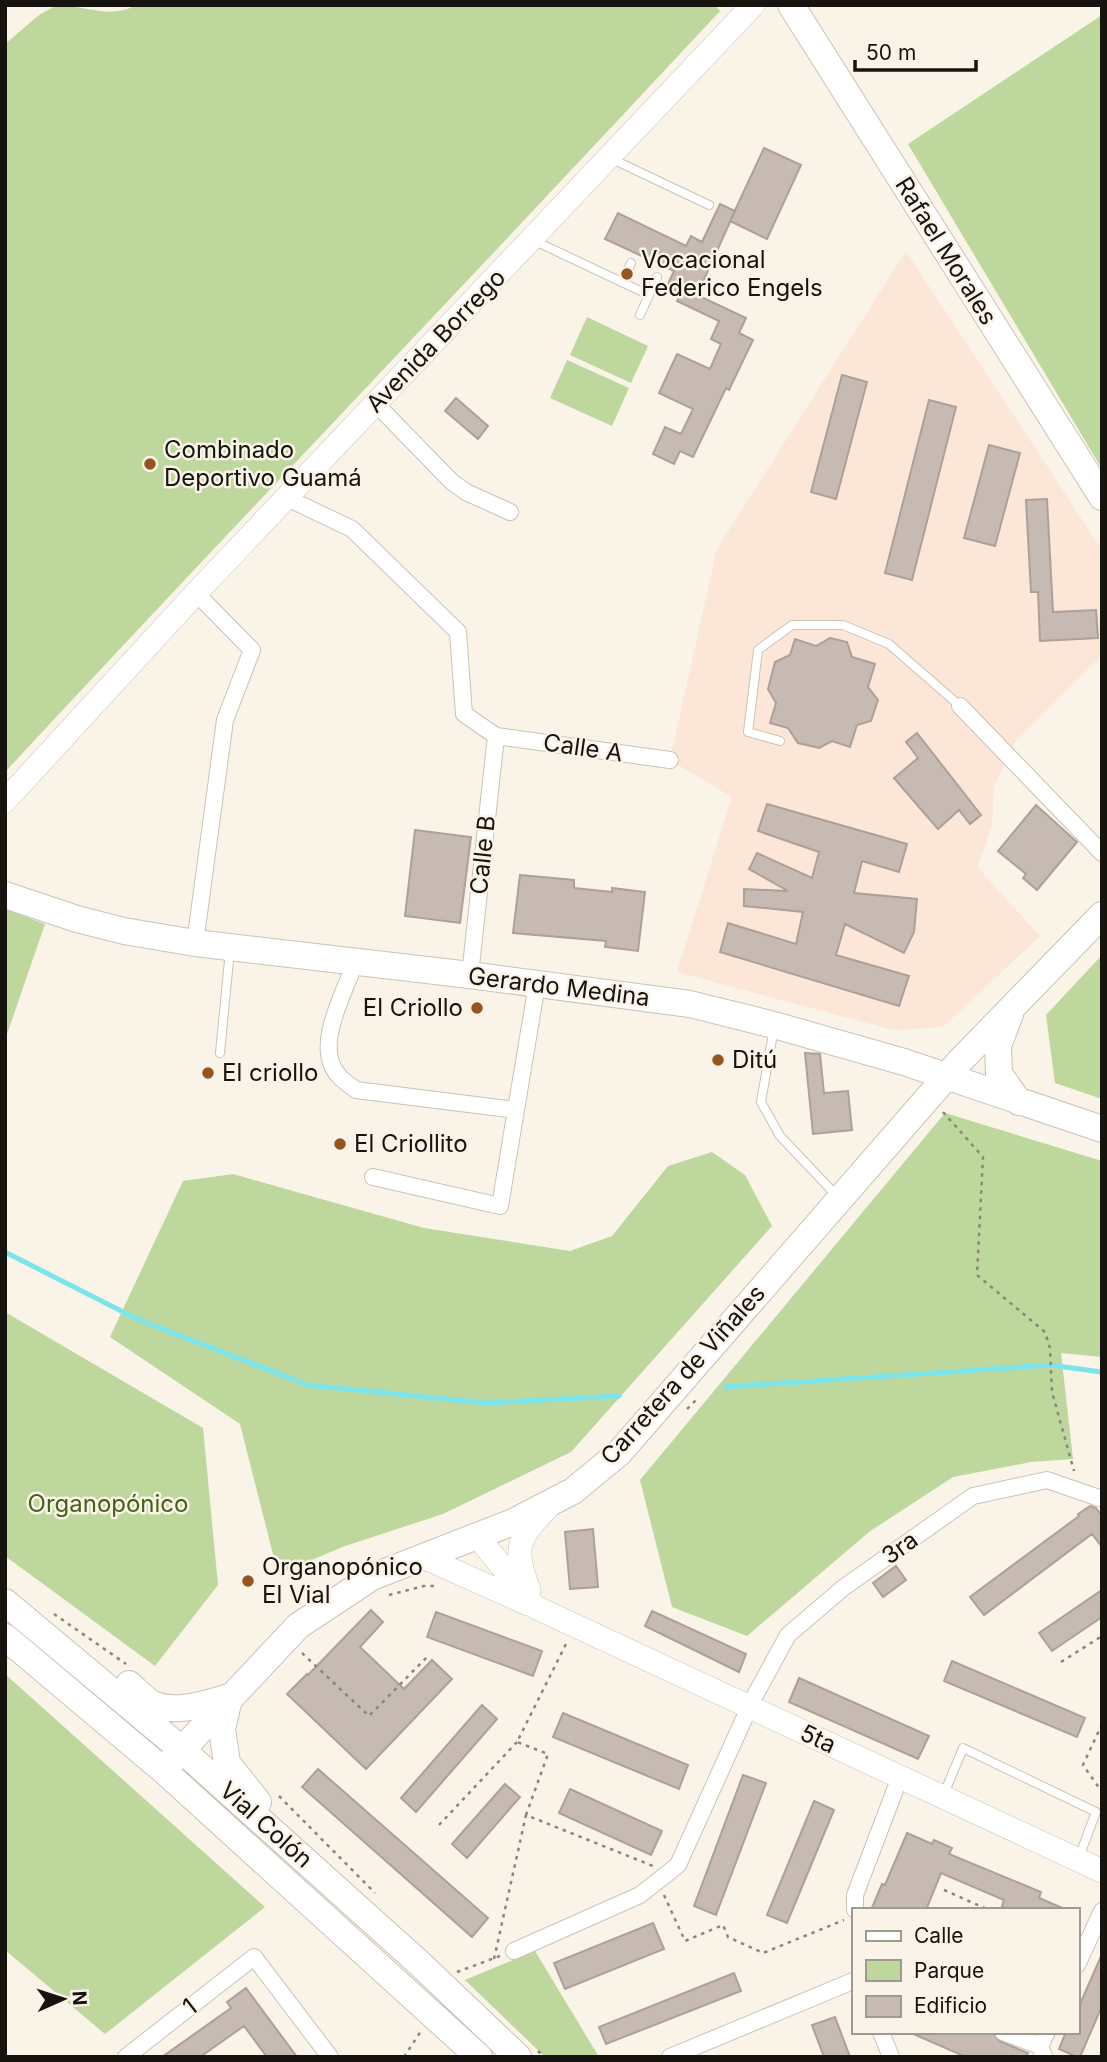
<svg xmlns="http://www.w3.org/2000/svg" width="1107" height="2062" viewBox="0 0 1107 2062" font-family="Inter,sans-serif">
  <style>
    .medical { fill: #fbe6d7 }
    .green { fill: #bdd79d }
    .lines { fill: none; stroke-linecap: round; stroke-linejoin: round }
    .stream { stroke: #7ce4eb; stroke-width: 5 }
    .building { fill: #c7bab3; stroke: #ada099; stroke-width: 2 }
    .lane-casing { stroke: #cac3b7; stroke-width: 10 }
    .street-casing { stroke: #cac3b7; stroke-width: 18 }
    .secondary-casing { stroke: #cac3b7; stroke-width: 24 }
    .primary-casing { stroke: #cac3b7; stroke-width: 28 }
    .path { stroke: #8a857d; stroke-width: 2.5; stroke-dasharray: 3.5 5; stroke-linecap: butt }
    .lane { stroke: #fff; stroke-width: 8 }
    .street { stroke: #fff; stroke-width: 16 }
    .secondary { stroke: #fff; stroke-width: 23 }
    .primary { stroke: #fff; stroke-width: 26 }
    .poi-dot { fill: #965520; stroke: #faf3e7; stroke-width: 2.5 }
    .labels { text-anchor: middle; stroke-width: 5; stroke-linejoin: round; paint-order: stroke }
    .street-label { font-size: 24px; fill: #171410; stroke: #faf3e7 }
    .poi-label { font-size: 24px; fill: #171410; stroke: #faf3e7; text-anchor: start }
    .park-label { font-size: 24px; fill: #456019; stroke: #faf3e7 }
  </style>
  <rect width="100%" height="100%" fill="#faf3e7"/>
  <path class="medical" d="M906,251l196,299v105l-87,87 -21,44 -2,40 -15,41 63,69 -97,91 -50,3 -216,-58 55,-175 -62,-37 47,-211z"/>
  <path class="green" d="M57,5c24,0 56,15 78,0h580l5,6c-237,255 -478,506 -715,761v-728l34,-29z
    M1102,15v454l-194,-325z
    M587,317l61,29 -17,37 -61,-28z
    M567,360l62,28 -17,38 -62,-28z
    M5,909l40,15 -40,116z
    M1102,955v144l-47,-16 -9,-68z
    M945,1113l157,48v196l-41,-4 12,106 -42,3 -78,15 -84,55 -122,104 -75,-29 -32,-127z
    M712,1152l33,23 27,51 -201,226 -128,62 -98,32 -67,28 -38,-150 -130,-87 73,-156 50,-7 191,54 146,23 42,-15 56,-70z
    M5,1312l198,116 15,157 -63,81 -150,-110z
    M5,1674l260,233 -160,127 -100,-84z
    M535,1951l64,106h-54l-80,-77z"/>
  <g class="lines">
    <path class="stream" d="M5,1252l134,68 169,65 178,18 133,-7
      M725,1387l325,-22 52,7"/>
  </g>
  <path class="building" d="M764,148l37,17 -34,74 -37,-18z
    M720,204l15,7 -38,84 49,23 -7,15 14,7 -24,50 -3,-2 -33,69 -13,-6 -6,13 -21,-10 12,-27 16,7 12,-25 -34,-16 18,-39 33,15 11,-25 -10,-5 8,-18 -42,-20 4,-8 -14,-7 7,-15 -69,-32 13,-26 68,33 5,-10 11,6z
    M842,375l25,7 -31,117 -25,-7z
    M456,398l32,28 -10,13 -33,-28z
    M929,400l27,7 -44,173 -27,-7z
    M989,445l31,8 -25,93 -31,-8z
    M1047,499l6,113 43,-2 2,28 -58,3 -2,-49h-7l-5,-92z
    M830,638l17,4 5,15 23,7 -7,23 10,13 -7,21 -14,4 -7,22 -18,-6 -13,7 -21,-5 -10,-15 -18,-5 6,-20 -8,-14 7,-27 15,-7 5,-16 21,7z
    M917,733l64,82 -11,9 -11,-14 -21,19 -44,-51 24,-20 -12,-16z
    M767,804l140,40 -8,28 -37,-11 -8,32 63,6 -3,33 -10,21 -59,-29 -9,31 73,21 -10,30 -179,-54 8,-29 68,21 7,-32 -59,-6v-17l44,2 -39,-22 8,-16 55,25 7,-26 -61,-21z
    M1036,805l41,37 -40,48 -14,-12 3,-4 -28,-23z
    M415,830l56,7 -11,86 -55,-7z
    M520,875l54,5v8l38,4v-4l33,4 -7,59 -33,-4 1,-6 -93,-8z
    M805,1053l15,1 4,39 24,-2 4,39 -39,4z
    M1090,1506l6,2 6,8v31l-10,-13 -108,81 -14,-18 109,-81 -1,-2z
    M593,1529l5,58 -28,2 -5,-57z
    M896,1566l10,14 -23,17 -10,-14z
    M1102,1590v27l-50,34 -13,-18z
    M371,1610l12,12 -23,25 44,42 28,-29 20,19 -86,90 -79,-75 20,-20 1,1z
    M652,1611l94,43 -7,18 -94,-46z
    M436,1612l106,39 -9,25 -106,-39z
    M952,1661l133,57 -8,19 -133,-56z
    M799,1678l130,58 -11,23 -129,-57z
    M482,1705l15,14 -81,93 -15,-14z
    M563,1713l125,52 -9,24 -126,-52z
    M318,1769l170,149 -16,19 -170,-150z
    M743,1775l23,8 -50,132 -22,-9z
    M505,1784l15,13 -53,61 -15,-14z
    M570,1789l92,42 -11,24 -92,-42z
    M814,1801l20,9 -47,113 -20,-8z
    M907,1833l25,11 2,-4 18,8 -3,6 92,38 -2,6 28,12h-58l-7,-4 2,-6 -63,-27 -15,37h-55l11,-26 3,1z
    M653,1923l11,26 -99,40 -11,-26z
    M1102,1954v52l-22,51h-3l-18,-8 7,-17h11v-21z
    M734,1973l7,18 -135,53 -7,-17z
    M246,1988l51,69h-30l-23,-31 -44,31h-38l69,-49 -4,-6z
    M835,2017l15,40h-26l-12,-32z
    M909,2032h84l6,9 29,12 -2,4h-60z"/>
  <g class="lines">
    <g class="lane-casing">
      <path id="lane" d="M612,159l97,46
        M535,241l114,54
        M622,282l9,-19
        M640,315l17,-38
        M780,741l-32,-9 10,-82 34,-25h51l46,19 71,62
        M774,1028l-13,74 19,34 57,60
        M220,1053l10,-103
        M944,1794l19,-46 133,64 -17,45"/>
    </g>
    <g class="street-casing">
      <path id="street" d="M376,404l76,78 14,10 44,20
        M287,498l65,31 106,103 6,82 32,22 174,24
        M960,706l142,147
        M195,943l30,-223 27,-70 -56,-57
        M355,962c-10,31 -43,85 -16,114 4,5 12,10 17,14l160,20
        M470,975l26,-239
        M373,1177l127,29 37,-222
        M855,1910v-15l45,-118
        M514,1951l126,-56 38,-30 75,-166 35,-64 55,-47 130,-92 74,-16 55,19
        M1077,1965l25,-54
        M881,2032l10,25
        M1003,2032l37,14
        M126,2057l128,-100 76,100
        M670,2057l183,-76
        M1044,2057l-4,-11 7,-14"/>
    </g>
    <g class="secondary-casing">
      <path id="secondary" d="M5,801l191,-208 557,-588
        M477,1536l58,71 567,264
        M423,1557l105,47
        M529,1590c-16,-43 -12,-50 19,-83"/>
    </g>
    <g class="primary-casing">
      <path id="primary" d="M791,5l311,492
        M5,895l72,24 47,12 71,12 275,32 220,29 84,21 130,37 198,67
        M1010,1014l-12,32 1,28 20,28
        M5,1602l176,147 238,214 99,94
        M5,1637l158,133 316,287
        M129,1684c7,6 14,14 22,19 23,12 54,1 78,-6
        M229,1699l-7,30 5,34 31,39
        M163,1770l135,-144 74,-49 141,-55 60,-31 46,-38 341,-392 142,-146"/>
    </g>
    <path class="path" d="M943,1112l40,45 -6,118 68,57 5,16 2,44 22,79
      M687,1409l10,-10
      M389,1595l35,-9h13
      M54,1614l72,50
      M302,1653l67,63 59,-60
      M1061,1662l41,-26
      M1102,1724l-19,41 19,27
      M279,1796l96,97
      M526,1815l22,-61 -31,-12 49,-98
      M439,1825l78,-83
      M944,1890l45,20
      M664,1895l21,46 38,-16 5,12 35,16 81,-33
      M494,1959l32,-144 127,51
      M457,1972l43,-16
      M538,2051l6,6
      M404,2057l17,-26"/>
    <use href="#lane" class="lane"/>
    <use href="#street" class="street"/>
    <use href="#secondary" class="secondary"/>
    <use href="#primary" class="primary"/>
  </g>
  <g class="poi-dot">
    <circle cx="627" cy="274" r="7"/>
    <circle cx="150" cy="464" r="7"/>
    <circle cx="477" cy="1008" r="7"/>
    <circle cx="718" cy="1060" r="7"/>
    <circle cx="208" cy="1073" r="7"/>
    <circle cx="340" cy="1144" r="7"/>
    <circle cx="248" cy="1581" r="7"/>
  </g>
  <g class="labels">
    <g class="street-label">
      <text transform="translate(946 251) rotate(58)" y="8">Rafael Morales</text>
      <text transform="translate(436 341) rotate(-46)" y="8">Avenida Borrego</text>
      <text transform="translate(583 748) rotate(8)" y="8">Calle A</text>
      <text transform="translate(483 855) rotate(-84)" y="8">Calle B</text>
      <text transform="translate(559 987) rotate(7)" y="8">Gerardo Medina</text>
      <text transform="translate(683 1375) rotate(-48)" y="8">Carretera de Viñales</text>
      <text transform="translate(900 1548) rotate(-35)" y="8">3ra</text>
      <text transform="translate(818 1739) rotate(25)" y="8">5ta</text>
      <text transform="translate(266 1825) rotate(42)" y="8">Vial Colón</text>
      <text transform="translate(190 2007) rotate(-38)" y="8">1</text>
    </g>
    <g class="poi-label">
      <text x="641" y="268">Vocacional<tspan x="641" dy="28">Federico Engels</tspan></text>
      <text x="164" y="458">Combinado<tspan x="164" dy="28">Deportivo Guamá</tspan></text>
      <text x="463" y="1016" text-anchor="end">El Criollo</text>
      <text x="732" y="1068">Ditú</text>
      <text x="222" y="1081">El criollo</text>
      <text x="354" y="1152">El Criollito</text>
      <text x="262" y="1575">Organopónico<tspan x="262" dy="28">El Vial</tspan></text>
    </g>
    <g class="park-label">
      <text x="108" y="1512">Organopónico</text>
    </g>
  </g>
  <rect width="1107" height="2062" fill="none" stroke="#171410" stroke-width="14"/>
  <rect x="852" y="1908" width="228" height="126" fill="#faf3e7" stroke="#9f9a91" stroke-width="2"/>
  <rect x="866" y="1931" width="35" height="10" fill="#ffffff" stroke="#9f9a91" stroke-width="2"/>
  <text x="914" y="1943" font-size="21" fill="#171410">Calle</text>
  <rect x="866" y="1960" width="35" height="21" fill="#bdd79d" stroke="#9f9a91" stroke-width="2"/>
  <text x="914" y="1978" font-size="21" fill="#171410">Parque</text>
  <rect x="866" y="1996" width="35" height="21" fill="#c7bab3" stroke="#9f9a91" stroke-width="2"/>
  <text x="914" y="2013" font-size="21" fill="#171410">Edificio</text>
  <g transform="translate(63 1999) rotate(87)" stroke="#faf3e7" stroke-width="5" paint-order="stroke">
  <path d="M0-5L12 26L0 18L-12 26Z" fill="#171410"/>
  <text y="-10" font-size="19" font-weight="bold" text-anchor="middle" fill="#171410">N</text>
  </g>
  <path d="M855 60v10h121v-10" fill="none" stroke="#171410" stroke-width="3.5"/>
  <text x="866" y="60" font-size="21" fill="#171410" stroke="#faf3e7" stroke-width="5" paint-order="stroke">50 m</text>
</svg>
